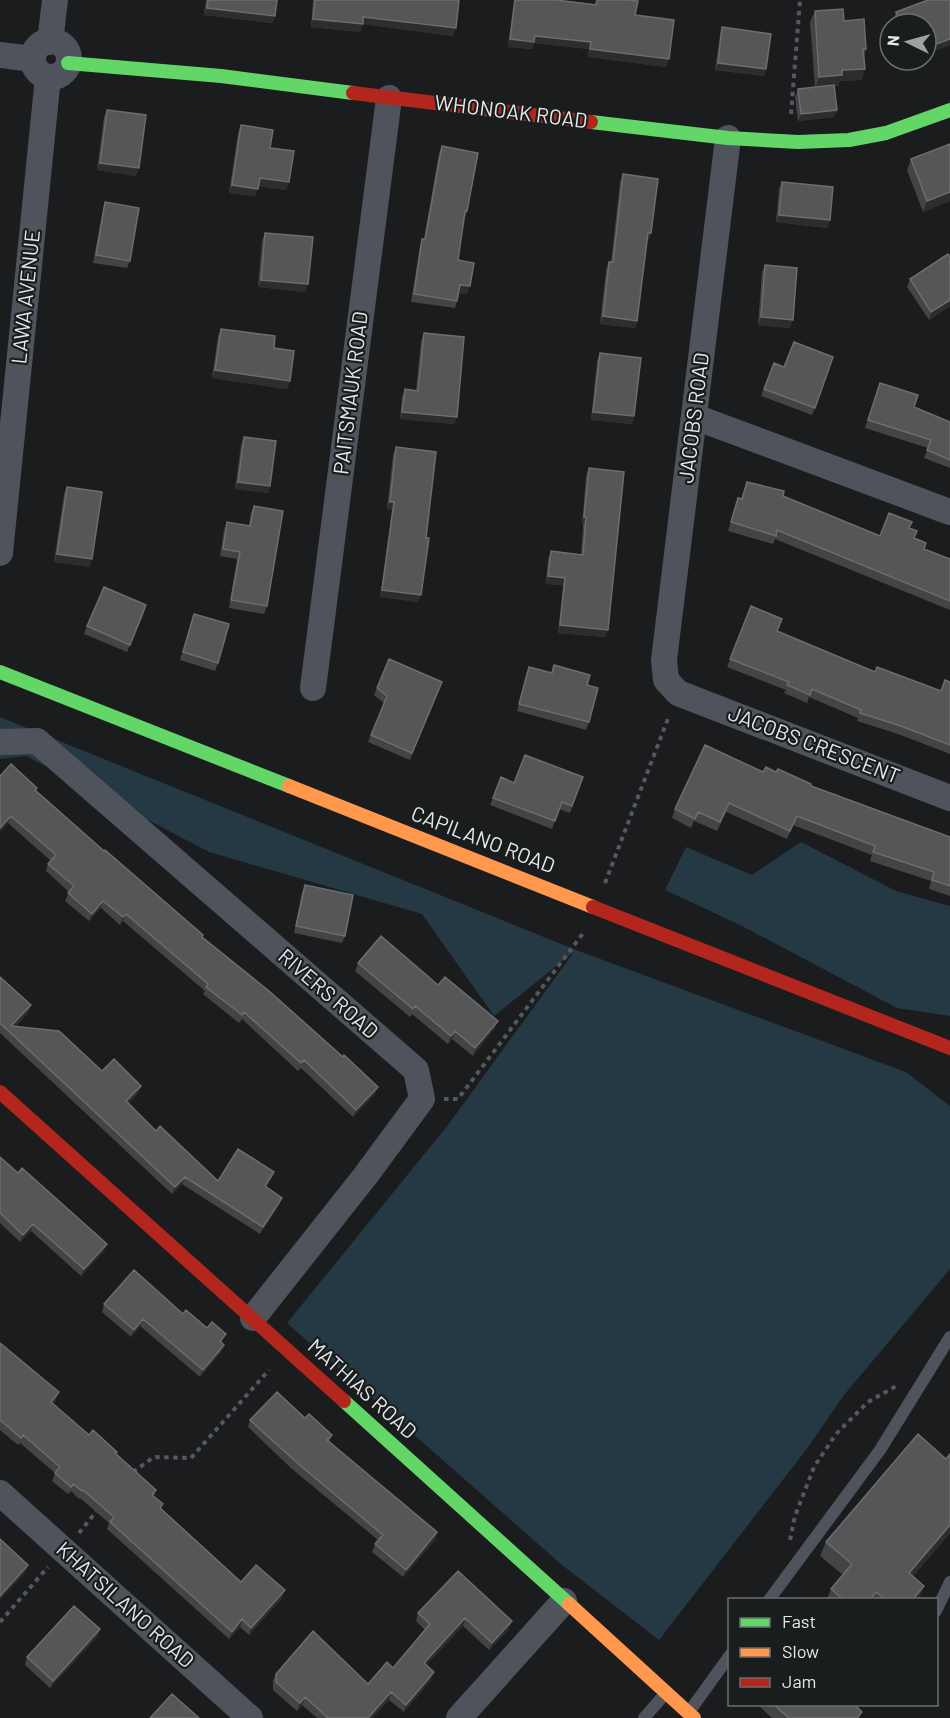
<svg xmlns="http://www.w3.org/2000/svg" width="950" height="1718" viewBox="0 0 950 1718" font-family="Barlow,sans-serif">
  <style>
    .green { fill: #243943 }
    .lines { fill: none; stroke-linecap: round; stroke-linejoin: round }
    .path { stroke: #55585c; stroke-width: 4; stroke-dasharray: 4.5 4.5; stroke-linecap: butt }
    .lane { stroke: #4f535c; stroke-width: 12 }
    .street { stroke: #4f535c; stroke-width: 26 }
    .fast { stroke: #63d668; stroke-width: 14 }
    .slow { stroke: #ff974d; stroke-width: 14 }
    .jam { stroke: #b3261e; stroke-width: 14 }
    .wall { fill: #434445 }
    .shaded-wall { fill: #2c2d2e }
    .building { fill: #555657; stroke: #6c6d6e; stroke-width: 1.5 }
    .labels { text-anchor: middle; stroke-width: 4.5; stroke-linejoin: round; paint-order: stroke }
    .street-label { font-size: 21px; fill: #e6e8e9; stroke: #1a1d1e }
  </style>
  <rect width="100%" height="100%" fill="#1b1c1d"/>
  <path class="green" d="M0,717l576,233 330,122 44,34v163l-106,126 -38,55 -147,190 -97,-75 -275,-242 161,-198 126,-173 -80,64 -72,-102 -213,-62 -183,-96 -26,3z
    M801,842l95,49 54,15v110l-53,-8 -155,-82 -77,-36 21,-43 66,28z"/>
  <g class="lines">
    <path class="path" d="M791,114l9,-114
      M605,883l64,-167
      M444,1099h14l126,-167
      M133,1472l21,-15 37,1 78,-88
      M79,1533l20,-25
      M790,1540l5,-24 19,-49 22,-33 32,-32 30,-17
      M0,1622l48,-55"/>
    <path class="lane" d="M769,1600l111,-150 70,-113
      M936,1611l14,-29
      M689,1712l41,-57
      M644,1718l21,-24"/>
    <path class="street" d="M33 59a18 18 0 1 1 36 0a18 18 0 1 1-36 0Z
      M50,42l5,-42
      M0,55l33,4
      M728,138l-64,522 2,20 12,13 272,105
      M695,417l255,95
      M0,553l48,-476
      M313,688l76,-590
      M0,742l37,-1 379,329 6,29 -56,76 -113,143
      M0,1493l250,225
      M459,1718l105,-117"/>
    <path class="fast" d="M68,63l153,13 132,17
      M591,122l137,16 70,4 51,-2 37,-7 64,-23
      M0,672l289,114
      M344,1401l225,203"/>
    <path class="slow" d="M289,786l304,121
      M569,1604l125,114"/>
    <path class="jam" d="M353,93l238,29
      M593,907l357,141
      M0,1092l344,309"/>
  </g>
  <path class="wall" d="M206,0h71l-2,16 -3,7 -68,-8z
    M313,0h146l-6,36 -90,-12 -3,8 -49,-5z
    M514,0h42l39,4 1,-4h32l7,15 31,52 -78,-10 1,-8 -55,-6 -2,6 -24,-2z
    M928,0h22v45l-24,9v-30h-32l-1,-4 3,-8z
    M815,11l29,10 22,28 -2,7 1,13 -4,11 -21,1 -2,5h-3l2,24 -3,7 -36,4 -3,-24 3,-8 17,-2 -5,-65z
    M722,27l44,42 -2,7 -49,-6 5,-35z
    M107,110l29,66 -39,-6 7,-53z
    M241,125l29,23 19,34 -3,8 -28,-4 -3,10 -26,-3 9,-60z
    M950,144v57l-27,11 -16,-42 4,-11z
    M442,146l25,65 -2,7 -7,42 9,34 -8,-1 -2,8 -2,7 -44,-6 9,-56 2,-7h2l15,-86z
    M623,174l28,59 -3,8 -1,-1 -10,81 -2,7 -35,-4 6,-54 3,-8h2l9,-80z
    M782,182l45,46 -51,-6 3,-33z
    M105,202l25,59 -3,7 -34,-5 10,-53z
    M265,233l40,59 -47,-5 4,-46z
    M765,265l25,63 -32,-3 4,-53z
    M910,279l40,27 -21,14 -22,-33z
    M221,329l53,19 16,33 -3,8 -75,-11 6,-42z
    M424,333l33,84 -3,7 -54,-5 2,-22 3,-8 11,1 5,-49z
    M600,353l34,63 -2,8 -41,-4 6,-59z
    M833,357l-21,58 -51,-19 13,-33 10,4z
    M880,383l34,24 36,15v46l-26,-10 4,-10 -63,-20z
    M244,437l26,49 -2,7 -33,-4 6,-44z
    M396,447l22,155 -38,-5 12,-87 -5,-1 6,-54z
    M589,468l16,169 -47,-4 5,-48 -17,-1 2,-25 3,-8 30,4 2,-30h-1l4,-49z
    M747,482l133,54 29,-8 5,10 10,11 26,10v51l-175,-71 -2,5 -45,-13 10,-33 3,1z
    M67,487l23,80 -36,-5 10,-68z
    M254,506l13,100 -3,8 -35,-6 8,-49 -17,-3 4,-26 3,-8 22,4 2,-13z
    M751,606l26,26 98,40 66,19 9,-9v72l-52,-20 -41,-13 1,-3 -49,-21 -2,6 -23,-10 2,-3 -59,-23z
    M144,613l-17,39 -43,-18 3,-8z
    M194,614l24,49 -3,8 -35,-11z
    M554,665l33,20 2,37 -3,8 -69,-19 12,-44 22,6z
    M442,682l-32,78 -42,-18 16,-39 -10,-8 3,-7z
    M763,772h13l174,65v59l-21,-7 2,-8 -61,-20 2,-6 -79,-30 -6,14 -61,-27 -9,19 -23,-10 -3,7 -19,-10 3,-9z
    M0,776l35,14 167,148 173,156 -22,23 -52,-49 -3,3 -56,-52 -3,4 -36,-29 2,-3 -82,-70 -3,4 -19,-17 -12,13 -24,-20 4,-9 -23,-21 2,-7 3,-3 -43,-38 -8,9z
    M501,777l13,6 69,-6 -13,36 -11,-4 -7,20 -62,-24z
    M305,885l40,51 -3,7 -48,-10 8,-41z
    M358,963l80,22 57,43 -22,28 -21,-17 -4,5 -36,-30 -2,3 -55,-46z
    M0,977l28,36 -13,14 87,44 39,15 -3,7 -9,10 27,28 62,50 56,-9 -3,7 -5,8 16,11 -3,7 -19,29 -78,-50 -10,10 -172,-161z
    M0,1157l104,94 -23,25 -50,-45 -11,11 -20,-19z
    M104,1304l79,10 40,27 -1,2 2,2 -3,7 -21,25 -60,-51 -9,11 -29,-25z
    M0,1343l56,57 -3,4 36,31 27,19 40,36 -2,6 8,13 79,73 41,16 -33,37 -9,-8 -11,12 -122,-110 2,-6 -29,-25 -1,1 -8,-8 -3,3 -16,-13 3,-8 -35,-30 -2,2 -18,-15z
    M305,1418l27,17 -3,7 108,90 -2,8 -32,37 -31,-25 3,-8 3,-4 -86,-71 -44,-42 2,-7z
    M950,1454v79l-37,43 6,23h-92l4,-10 12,-14 -23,-19 6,-14 120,-83z
    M458,1571l51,58 -20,21 -26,-24 -37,39 5,15 -27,32 -15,-12 -17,18h-55l-15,-13 -5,6 -24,-21v-9l3,-7 92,10 25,-16 32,-38 -9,-9 2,-8z
    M100,1629l-3,8 -47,51 -25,-23 2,-8z
    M757,1704h97l6,14h-88z"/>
  <path class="shaded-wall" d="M207,8l68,8 -3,7 -68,-8z
    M363,17l93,11 -3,8 -90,-12 -3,8 -49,-5 2,-8z
    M535,36l56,6 -2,7 -55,-6 -2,6 -24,-2 2,-8z
    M950,39v6l-24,9v-6z
    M590,49l79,10 -3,8 -78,-10z
    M718,63l48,6 -2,7 -49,-6z
    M865,69l-4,11 -21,1 -2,5 -23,2 4,-11 23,-7z
    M837,110l-3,7 -36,4 3,-7z
    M100,163l39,5 -3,8 -39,-6z
    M260,178l29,4 -3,8 -29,-4z
    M232,185l26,4 -3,7 -26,-3z
    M950,192v9l-27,11 4,-11z
    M779,215l51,5 -3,8 -51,-6z
    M648,233h3l-3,8 -3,-1z
    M261,280l47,4 -3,8 -47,-5z
    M460,285l10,1 -3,8 -10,-1z
    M950,300v6l-21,14 2,-8z
    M603,316l34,5 -2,7 -35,-4z
    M761,317l32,3 -3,8 -32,-3z
    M215,370l75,11 -3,8 -75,-11z
    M402,412l55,5 -3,7 -54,-5z
    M593,412l41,4 -2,8 -41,-4z
    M238,482l32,4 -2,7 -33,-4z
    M390,502h4l-2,8 -5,-1z
    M584,517h2l-3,8h-1z
    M57,554l35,5 -2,8 -36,-5z
    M548,576l17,2 -2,7 -17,-1z
    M382,590l39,5 -3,7 -38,-5z
    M560,625l48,5 -3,7 -47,-4z
    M11,816l-3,7 -8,9v-4z
    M103,901l-2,7 -12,13 3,-7z
    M126,914l-3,7 -3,4 3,-8z
    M31,1005l-3,8 -18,19 1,-6z
    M498,1021l-3,7 -22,28 2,-8z
    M455,1031l-3,8 -4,5 3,-8z
    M141,1086l-3,7 -14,15 2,-7z
    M378,1087l-3,7 -22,23 3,-7z
    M274,1172l-3,7 -9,15 3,-8z
    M185,1177l-3,7 -10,10 3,-7z
    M282,1198l-3,7 -19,29 3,-7z
    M33,1224l-2,7 -11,11 3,-7z
    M107,1244l-3,7 -23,25 3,-7z
    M143,1319l-3,7 -9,11 3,-7z
    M226,1334l-3,7 -6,8 3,-8z
    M224,1345l-3,7 -21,25 3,-7z
    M59,1392l-3,8 -8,10 3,-8z
    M950,1525v8l-46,54 5,-14z
    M437,1532l-2,8 -32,37 3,-7z
    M28,1565l-3,8 -25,27v-4z
    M924,1586l-5,13h-6z
    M285,1590l-3,8 -33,37 2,-7z
    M465,1618l-2,8 -42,45 3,-8z
    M242,1619l-2,8 -11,12 3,-7z
    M512,1621l-3,8 -20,21 3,-7z
    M100,1629l-3,8 -47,51 3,-7z
    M434,1672l-3,8 -27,32 2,-7z
    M391,1692l-2,8 -17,18h-4z
    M305,1697l-3,8 -5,6 3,-8z"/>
  <path class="building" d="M208,0h69l-2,16 -68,-8z
    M315,0h144l-3,28 -93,-11v7l-50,-5z
    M515,0h41l40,5 1,-5h31l10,1 -3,14 39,5 -5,39 -79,-10 1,-7 -56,-6 -1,6 -24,-3z
    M928,0h22v39l-24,9v-24h-26l-4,-12z
    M843,9l1,12 20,-2 2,30h-3l2,20 -23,1v5l-23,2 -4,-66z
    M722,27l49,7 -5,35 -48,-6z
    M834,85l3,25 -36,4 -3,-25z
    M107,110l39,5 -7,53 -39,-5z
    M241,125l32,5 -3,18 24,3 -5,31 -29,-4 -2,11 -26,-4z
    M950,144v48l-23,9 -16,-42z
    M442,146l36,7 -11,58h-2l-7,49 16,3 -4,23 -10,-1 -3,16 -43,-7 8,-55h3z
    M623,174l35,5 -7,54h-3l-11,88 -34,-5 6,-54h4z
    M782,182l51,5 -3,33 -51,-5z
    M105,202l34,6 -9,53 -34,-6z
    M265,233l48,4 -5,47 -47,-4z
    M948,254l2,3v43l-19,12 -21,-33z
    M765,265l32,3 -4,52 -32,-3z
    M221,329l54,7 -1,12 20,3 -4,30 -75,-11z
    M424,333l40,4 -7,80 -55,-5 3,-23 13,2z
    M794,342l39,15 -18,51 -51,-19 10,-26 10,4z
    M600,353l41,5 -7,58 -41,-4z
    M880,383l38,12 -4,12 36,15v38l-23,-10 4,-10 -63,-20z
    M244,437l32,4 -6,45 -32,-4z
    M396,447l40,5 -10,86h3l-8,57 -39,-5 12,-88h-4z
    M589,468l35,4 -16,158 -48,-5 5,-47 -17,-2 3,-25 32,4 3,-38h-2z
    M747,482l37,9 -1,5 97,40 9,-23 23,9 -3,6 8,3 -3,7 12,5 -2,6 26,10v42l-173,-71 -1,6 -45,-14 7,-24 4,1z
    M67,487l35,5 -10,67 -35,-5z
    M254,506l29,5 -16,95 -36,-6 9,-48 -17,-3 4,-27 23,4z
    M104,587l42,18 -16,40 -43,-19z
    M751,606l31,13 -5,12 98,41 2,-5 64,24 4,-11 5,2v63l-49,-19 -41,-13 1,-3 -49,-21 -2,6 -23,-10 2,-3 -59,-23z
    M194,614l35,10 -11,39 -35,-11z
    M389,659l53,23 -30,71 -41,-18 16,-39 -10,-8z
    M554,665l36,10 -3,10 11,3 -9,34 -70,-18 10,-37 23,6z
    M705,745l58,27 3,-5 10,5 2,-3 33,15v2l139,51v49l-18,-6 2,-8 -61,-20 2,-6 -78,-30 -7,15 -61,-28 -9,19 -22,-10 -3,7 -20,-10z
    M525,755l58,22 -11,29 -10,-4 -7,19 -62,-23 8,-21 13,6z
    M11,764l26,24 -2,2 69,61 1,-1 98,85 -1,2 67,54 74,66 1,-2 34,32 -22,23 -52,-50 -3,3 -57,-51 -2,3 -36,-28 2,-3 -82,-70 -3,3 -20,-16 -11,13 -24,-21 6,-7 -26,-22 8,-9 -45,-39 -11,12v-52z
    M305,885l48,10 -8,41 -49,-10z
    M381,936l57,49 7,-8 53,44 -23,27 -20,-17 -4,5 -36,-30 -2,3 -55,-46z
    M0,977l31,28 -20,21 48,5 43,40 12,-12 27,27 -15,15 30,30 4,-5 58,55 20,-32 36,23 -9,14 17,12 -19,29 -78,-50 -10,10 -175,-164z
    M0,1157l18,16 4,-5 85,76 -23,25 -51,-45 -10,11 -23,-22z
    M134,1270l49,44 3,-4 21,18 5,-6 14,12 -6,7 4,4 -21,25 -60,-51 -9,11 -30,-26z
    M0,1343l59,49 -8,10 38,33 4,-5 24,22 -2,1 41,37 -4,5 11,9 -3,4 81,74 15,-17 29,25 -34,38 -9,-9 -10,13 -122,-110 4,-5 -31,-27 -1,1 -9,-7 -2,3 -16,-14 5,-6 -37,-32 -2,3 -21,-18z
    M277,1392l28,26 4,-4 23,21 -5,5 110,92 -31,38 -31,-26 8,-9 -88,-74 -45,-41z
    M918,1434l28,25 4,-5v71l-41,48 15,13 -11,13h-28l-9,-7 -6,7h-27l-12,-10 21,-25 -26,-22z
    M0,1539l28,26 -28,31z
    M458,1571l54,50 -20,22 -27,-25 -41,45 10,9 -28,33 -15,-13 -23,26h-40l-23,-21 -5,6 -24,-21v-8l37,-43 55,53 19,-22 6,6 37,-44 -12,-11z
    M74,1606l26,23 -47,52 -26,-24z
    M172,1694l27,24h-49z
    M773,1704h81l8,8 -5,6h-68z"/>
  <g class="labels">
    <g class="street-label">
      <text transform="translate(511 112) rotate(7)" y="7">WHONOAK ROAD</text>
      <text transform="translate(26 297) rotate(-84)" y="7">LAWA AVENUE</text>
      <text transform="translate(351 393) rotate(-83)" y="7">PAITSMAUK ROAD</text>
      <text transform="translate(694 418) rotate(-83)" y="7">JACOBS ROAD</text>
      <text transform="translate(814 745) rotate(21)" y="7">JACOBS CRESCENT</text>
      <text transform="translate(483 840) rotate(21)" y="7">CAPILANO ROAD</text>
      <text transform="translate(328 994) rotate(41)" y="7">RIVERS ROAD</text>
      <text transform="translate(362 1389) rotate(42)" y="7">MATHIAS ROAD</text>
      <text transform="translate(125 1605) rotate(42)" y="7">KHATSILANO ROAD</text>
    </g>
  </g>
  <rect x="728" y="1598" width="210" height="108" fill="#1a1d1e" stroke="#6c6e6f" stroke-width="1.5"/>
  <rect x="740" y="1618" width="30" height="9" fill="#63d668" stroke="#6c6e6f" stroke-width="1.5"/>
  <text x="782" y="1628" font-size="18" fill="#e6e8e9">Fast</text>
  <rect x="740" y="1648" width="30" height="9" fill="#ff974d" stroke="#6c6e6f" stroke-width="1.5"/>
  <text x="782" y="1658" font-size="18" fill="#e6e8e9">Slow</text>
  <rect x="740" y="1678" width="30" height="9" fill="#b3261e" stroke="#6c6e6f" stroke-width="1.5"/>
  <text x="782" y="1688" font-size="18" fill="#e6e8e9">Jam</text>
  <g transform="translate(908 42) rotate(275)"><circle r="28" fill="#1a1d1e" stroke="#6c6e6f" stroke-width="1.5"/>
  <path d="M0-4.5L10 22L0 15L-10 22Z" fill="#9fa1a2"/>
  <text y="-9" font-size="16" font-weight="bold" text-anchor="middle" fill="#e6e8e9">N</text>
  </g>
</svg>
